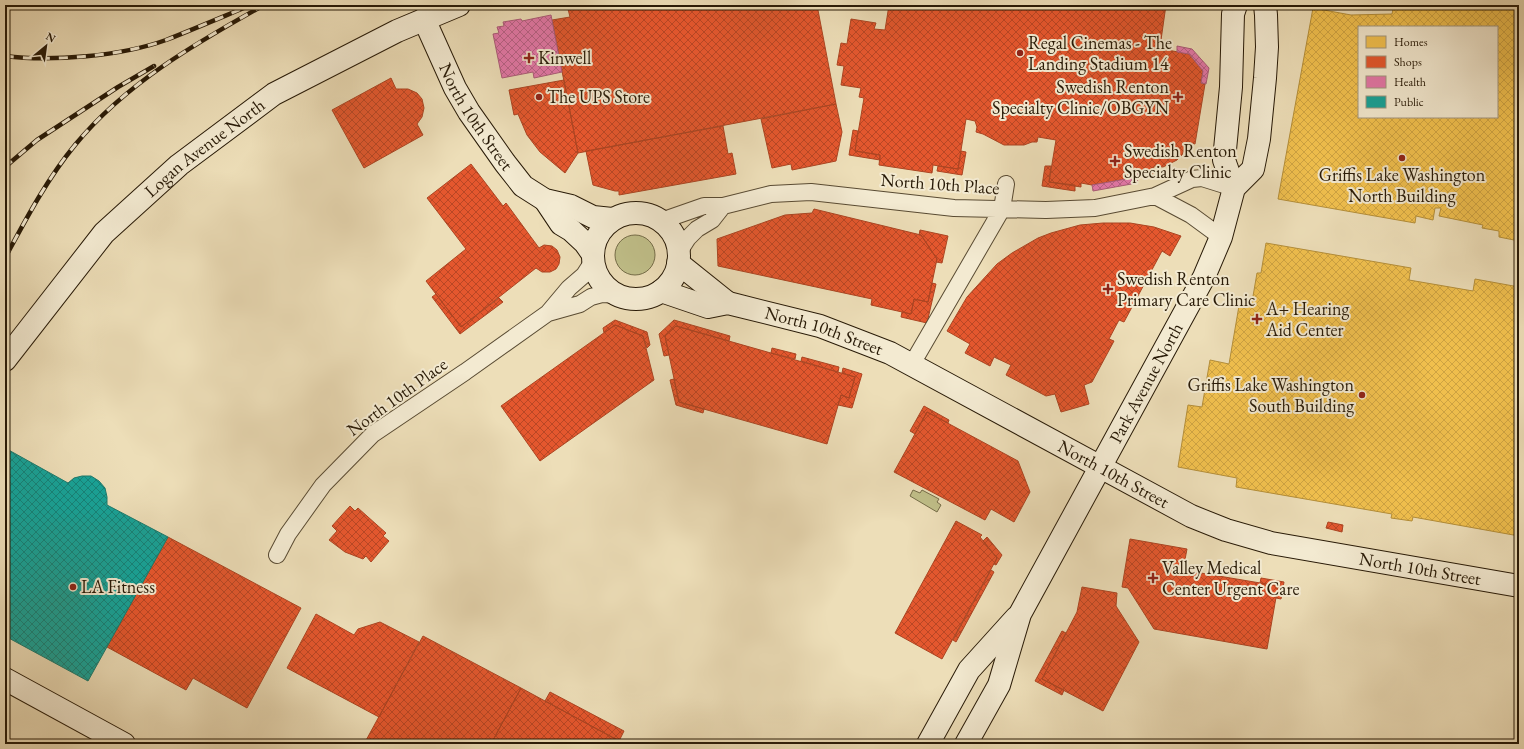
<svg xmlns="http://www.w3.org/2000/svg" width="1524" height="749" viewBox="0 0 1524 749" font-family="'EB Garamond',serif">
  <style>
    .garden { fill: #c0bf89; stroke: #746c48 }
    .homes { fill: url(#homes-cross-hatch); stroke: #b58f39; fill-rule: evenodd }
    .shops { fill: url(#shops-cross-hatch); stroke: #ac4522 }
    .health { fill: url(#health-cross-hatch); stroke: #ab5b78 }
    .public { fill: url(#public-cross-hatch); stroke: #1c7a6c }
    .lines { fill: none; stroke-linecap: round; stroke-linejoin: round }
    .street-casing { stroke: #594b33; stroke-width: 18 }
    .secondary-casing { stroke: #281a07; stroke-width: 24 }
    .street { stroke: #f3ead1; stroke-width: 16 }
    .secondary { stroke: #f3ead1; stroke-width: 22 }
    .rail-casing { stroke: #281a07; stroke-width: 4.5 }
    .rail { stroke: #f3ead1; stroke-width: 3; stroke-dasharray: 9; stroke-linecap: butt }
    .poi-dot { fill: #8f2418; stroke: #f3ead1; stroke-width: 1.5 }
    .labels { text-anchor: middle; stroke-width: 4; stroke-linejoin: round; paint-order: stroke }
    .poi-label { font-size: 18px; fill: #281a07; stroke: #f3ead1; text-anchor: start }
    .street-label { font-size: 18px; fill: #281a07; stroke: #f3ead1 }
  </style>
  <defs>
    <pattern id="homes-cross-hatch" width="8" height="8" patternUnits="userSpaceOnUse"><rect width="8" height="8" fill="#f2c14e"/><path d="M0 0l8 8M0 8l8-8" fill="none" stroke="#d0a543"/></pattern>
    <pattern id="shops-cross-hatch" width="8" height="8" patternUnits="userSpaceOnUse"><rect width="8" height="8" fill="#e4572e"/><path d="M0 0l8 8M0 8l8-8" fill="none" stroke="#b94725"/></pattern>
    <pattern id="health-cross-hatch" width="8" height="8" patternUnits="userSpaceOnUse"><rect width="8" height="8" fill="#e377a8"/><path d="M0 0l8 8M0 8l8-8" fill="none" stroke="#b86187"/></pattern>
    <pattern id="public-cross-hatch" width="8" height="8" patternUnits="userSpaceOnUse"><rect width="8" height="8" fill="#17a398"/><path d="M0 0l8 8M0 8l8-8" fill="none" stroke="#15847a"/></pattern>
  </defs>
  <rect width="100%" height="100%" fill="#eddeb8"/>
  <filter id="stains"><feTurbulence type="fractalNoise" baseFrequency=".005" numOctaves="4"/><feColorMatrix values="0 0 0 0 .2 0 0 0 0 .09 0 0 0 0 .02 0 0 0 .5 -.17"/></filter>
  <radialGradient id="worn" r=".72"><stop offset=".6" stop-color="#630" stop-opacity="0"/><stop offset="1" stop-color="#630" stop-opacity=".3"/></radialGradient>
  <path class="garden" d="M615 255a20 20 0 1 1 40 0a20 20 0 1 1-40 0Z
    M913,490l7,3 2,-3 17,9 -2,3 4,3 -4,7 -27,-16z"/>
  <path class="homes" d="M1394,5h125v236l-20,-4v-6l-17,-3 1,-3 -44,-9 2,-8h-6l-2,12 -17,-4 -1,7 -137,-24 35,-191 38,7 41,-1zM1359,27h138v90h-138z
    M1266,243l145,25 -2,12 64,11 2,-12 44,8v249l-106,-19 -1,4 -21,-3 1,-4 -156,-27 1,-9 -59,-11 10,-62 14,2 8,-47 19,4 11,-64 12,2 5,-29h4z"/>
  <path class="shops" d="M567,5h250l19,99 -258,49 -26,-133 18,-3z
    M889,5h221l11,2 1,-2h44l-5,35 2,1 -1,8 27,5 14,17 -2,12 4,1 -10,60 -8,-2 -5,13 -5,5 -14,7 -9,-1 -1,8 -20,-3 -1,7 -40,7 -11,-2v4l-32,-5 7,-42 -18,-3 -1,5h-5l-8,3h-20l-21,-11 -7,-2 1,-5 -2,-6 -9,-2 -8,50 -25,-4 -1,8 -53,-8 1,-10 -25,-4 9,-53 -5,-1 2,-9 -20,-3 3,-19 -7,-1 4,-22 6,1 4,-25 25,4 -2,6 11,1z
    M391,78l5,11h12l9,4 5,6 2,9 -2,9 -5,7 6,11 -59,33 -32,-58z
    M564,80l14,73 -13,20 -25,-21 -13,-17 -9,-21 -4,1 -5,-25z
    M836,104l6,28 -6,29 -44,9 -1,-6 -19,4 -11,-49z
    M723,126l5,28 4,-1 4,21 -117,21v-4h-4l-22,-6 -7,-34z
    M853,130l5,1 -3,20 25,4v5l-31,-5z
    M961,151l5,1 -4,23 -25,-4 1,-5 20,3z
    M471,164l32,42 3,-3 33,45 5,-3 8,1 5,4 3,7 -1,7 -3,5 -6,3h-8l-6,-4 -75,59 -35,-46 40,-32 -39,-51z
    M1045,166h6l-2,16 26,3v6l-33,-5z
    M814,209l107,26 16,24 -9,43 -14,-3 -3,15 -40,-9 1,-6 -154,-33 -1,-27 68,-24 27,-2z
    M1103,223h27l24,4 27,9 -11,20 -8,-5 -38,71 -5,-2 -10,19 5,2 -22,41 -8,3 5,19 -28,8 -6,-18 -9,2 -40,-21 5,-10 -17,-8 -4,9 -25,-13 5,-9 -23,-13 20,-34 30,-33 15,-11 26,-15 13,-5 29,-8z
    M920,230l28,6 -6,27 -6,-1 1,-3 -16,-24h-2z
    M932,283l4,1 -9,39 -26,-6 1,-5 9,2 3,-15 14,3z
    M436,294l25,33 38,-29 4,4 -43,32 -28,-37z
    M615,320l32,12 3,13 -3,3 -4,-12 -28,-11 -11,8 -1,-5z
    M674,320l56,16 -1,5 -53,-15 -11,10 4,19 -5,1 -5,-22z
    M615,325l28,11 11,44 -114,81 -39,-55z
    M676,326l179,51 -6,21 -8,-3 -14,49 -148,-42 -14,-66z
    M772,348l24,6 -1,5 -24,-6z
    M802,357l37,10 -1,5 -37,-11z
    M843,368l19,6 -10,34 -14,-3 3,-10 8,3 6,-21 -13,-4z
    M674,379l5,23 25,7 -1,4 -27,-8 -6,-25z
    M924,406l25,14 -1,3 -21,-11 -12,22 -5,-3z
    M927,412l91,49 12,31 -16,30 -23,-13 -6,11 -91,-48z
    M350,506l5,5 3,-3 28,25 -3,3 6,5 -18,21 -5,-6 -3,3 -18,-7 -16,-12 8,-9 -5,-5z
    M956,521l26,14 -2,2 17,21 -55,101 -47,-26z
    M1328,522l15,3 -1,7 -16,-4z
    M168,537l133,71 -54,100 -54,-30 -7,12 -79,-43z
    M987,537l15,18 -6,10 -2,-1 3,-6 -14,-17z
    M1130,539l57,10 -4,21 95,16 -11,63 -113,-20 -26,-41 -6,-1z
    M991,570l3,2 -38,70 -3,-2z
    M1261,578l23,4 -3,17 -5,-1 2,-12 -18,-3z
    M1082,587l35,6 -1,13 23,36 -36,69 -61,-32 35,-67z
    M316,614l38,21 4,-6 22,-7 39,20 -40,75 -92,-49z
    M1062,631l4,2 -24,46 22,11 -2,5 -27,-14z
    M423,636l98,52 -30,56h-127z
    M521,688l24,13 80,43h-134z
    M550,692l74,39 -5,10 -74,-40z"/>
  <path class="health" d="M551,15l11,57 -28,6 -1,-6 -31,6 -9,-44 6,-1 -2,-6 7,-1 -1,-4 18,-3 1,2z
    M1177,46l15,3 17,19 -3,16 -5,-1 2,-12 -14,-17 -12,-2z
    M1133,171l5,1 -1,11 -44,8 -1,-6 40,-7z"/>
  <path class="public" d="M5,448l63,35 6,-5 8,-2h9l8,5 6,7 2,9v8l61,32 -80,144 -83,-45z"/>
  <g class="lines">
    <g class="street-casing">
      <path id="street" d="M1155,196l36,19 30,22
        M661,221l43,-15h19l48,-12 40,-2 143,16 92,2 49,-2 60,-12 37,-17 10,-1 32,10
        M679,252l9,-14 9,-9 15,-9 11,-14
        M548,313l32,-9 11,-7 11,-3 16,1
        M912,364l90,-155 4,-25
        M277,555l11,-21 35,-49 50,-51 92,-62 83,-59 21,-25 15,-13 9,-14"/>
    </g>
    <g class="secondary-casing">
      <g id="secondary">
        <path id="s1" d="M424,19l31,69 14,24 36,51 18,23 22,14 26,6 22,11 19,2"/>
        <path d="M1234,188l-10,-28 7,-73 2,-73 3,-9"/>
        <path d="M545,200l16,24 10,6 14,13 7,10"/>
        <circle cx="636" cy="256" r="43"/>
        <path d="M678,263l50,40"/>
        <path id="s2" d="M661,291l47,16 20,-4 92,23 70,27 301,163 35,14 45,13 248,43"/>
        <path id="s3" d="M5,360l99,-127 75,-68 95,-71 123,-63 62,-26"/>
        <path d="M5,679l119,65"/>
        <path d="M928,744l41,-74 47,-52"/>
        <path id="s4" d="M966,744l33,-59 21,-71 184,-337 17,-40 13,-49 19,-19 6,-30 6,-61 2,-31 -1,-32 -1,-10"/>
      </g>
    </g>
    <use href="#street" class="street"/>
    <use href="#secondary" class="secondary"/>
    <g class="rail-casing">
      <path id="rail" d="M5,56c46,6 117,0 161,-16 28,-11 56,-23 85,-35
        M5,167l32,-27 81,-53 36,-21
        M5,258c21,-39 42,-79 70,-113 51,-62 121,-102 189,-140"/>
    </g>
    <use href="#rail" class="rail"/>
  </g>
  <g class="poi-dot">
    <circle cx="1020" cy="53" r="4"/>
    <path d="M527 52h4v4h4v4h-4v4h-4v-4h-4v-4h4z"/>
    <circle cx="539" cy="97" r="4"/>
    <path d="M1176 91h4v4h4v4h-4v4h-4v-4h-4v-4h4z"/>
    <circle cx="1402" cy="158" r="4"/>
    <path d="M1113 155h4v4h4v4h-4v4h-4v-4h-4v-4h4z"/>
    <path d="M1106 283h4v4h4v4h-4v4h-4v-4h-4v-4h4z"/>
    <path d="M1255 313h4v4h4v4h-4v4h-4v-4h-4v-4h4z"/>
    <circle cx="1362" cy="395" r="4"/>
    <path d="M1151 572h4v4h4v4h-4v4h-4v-4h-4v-4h4z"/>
    <circle cx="73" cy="587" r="4"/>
  </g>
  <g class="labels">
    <g class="poi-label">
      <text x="1028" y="49">Regal Cinemas - The<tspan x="1028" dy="21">Landing Stadium 14</tspan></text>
      <text x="538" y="64">Kinwell</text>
      <text x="1169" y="93" text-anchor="end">Swedish Renton<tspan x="1169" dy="21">Specialty Clinic/OBGYN</tspan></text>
      <text x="547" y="103">The UPS Store</text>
      <text x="1124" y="157">Swedish Renton<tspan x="1124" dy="21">Specialty Clinic</tspan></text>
      <text x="1402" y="181" text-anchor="middle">Griffis Lake Washington<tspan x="1402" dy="21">North Building</tspan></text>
      <text x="1117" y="285">Swedish Renton<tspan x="1117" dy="21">Primary Care Clinic</tspan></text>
      <text x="1266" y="315">A+ Hearing<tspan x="1266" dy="21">Aid Center</tspan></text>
      <text x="1354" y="391" text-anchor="end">Griffis Lake Washington<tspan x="1354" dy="21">South Building</tspan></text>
      <text x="1162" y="574">Valley Medical<tspan x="1162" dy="21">Center Urgent Care</tspan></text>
      <text x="81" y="593">LA Fitness</text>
    </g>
    <g class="street-label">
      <text dy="6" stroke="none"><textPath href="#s1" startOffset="111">North 10th Street</textPath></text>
      <text dy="6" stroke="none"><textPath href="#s3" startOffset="293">Logan Avenue North</textPath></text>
      <text transform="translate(940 184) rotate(4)" y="6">North 10th Place</text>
      <text dy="6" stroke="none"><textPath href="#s2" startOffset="170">North 10th Street</textPath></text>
      <text dy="6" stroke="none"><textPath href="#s4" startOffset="405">Park Avenue North</textPath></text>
      <text transform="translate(397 397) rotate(-36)" y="6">North 10th Place</text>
      <text dy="6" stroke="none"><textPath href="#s2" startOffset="494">North 10th Street</textPath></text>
      <text dy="6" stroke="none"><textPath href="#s2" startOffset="818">North 10th Street</textPath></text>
    </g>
  </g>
  <rect width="1524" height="749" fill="none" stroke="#eddeb8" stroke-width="20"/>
  <rect x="6" y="6" width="1512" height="737" fill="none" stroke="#281a07" stroke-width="2"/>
  <rect x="10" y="10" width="1504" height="729" fill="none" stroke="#281a07"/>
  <rect x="1358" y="26" width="140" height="92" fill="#f3ead1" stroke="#a29780"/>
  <rect x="1366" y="36" width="20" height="12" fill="#f2c14e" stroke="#a29780"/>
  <text x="1394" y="46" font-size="12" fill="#281a07">Homes</text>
  <rect x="1366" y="56" width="20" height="12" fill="#e4572e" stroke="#a29780"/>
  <text x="1394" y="66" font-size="12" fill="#281a07">Shops</text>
  <rect x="1366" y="76" width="20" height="12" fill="#e377a8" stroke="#a29780"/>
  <text x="1394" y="86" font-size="12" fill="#281a07">Health</text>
  <rect x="1366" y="96" width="20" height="12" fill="#17a398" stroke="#a29780"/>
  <text x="1394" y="106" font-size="12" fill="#281a07">Public</text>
  <g transform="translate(46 46) rotate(29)" stroke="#f3ead1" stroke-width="3" paint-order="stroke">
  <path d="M0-3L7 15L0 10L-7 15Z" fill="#281a07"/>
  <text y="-6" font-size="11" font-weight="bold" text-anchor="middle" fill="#281a07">N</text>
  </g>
  <rect width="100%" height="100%" filter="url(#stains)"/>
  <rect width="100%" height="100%" fill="url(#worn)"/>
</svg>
